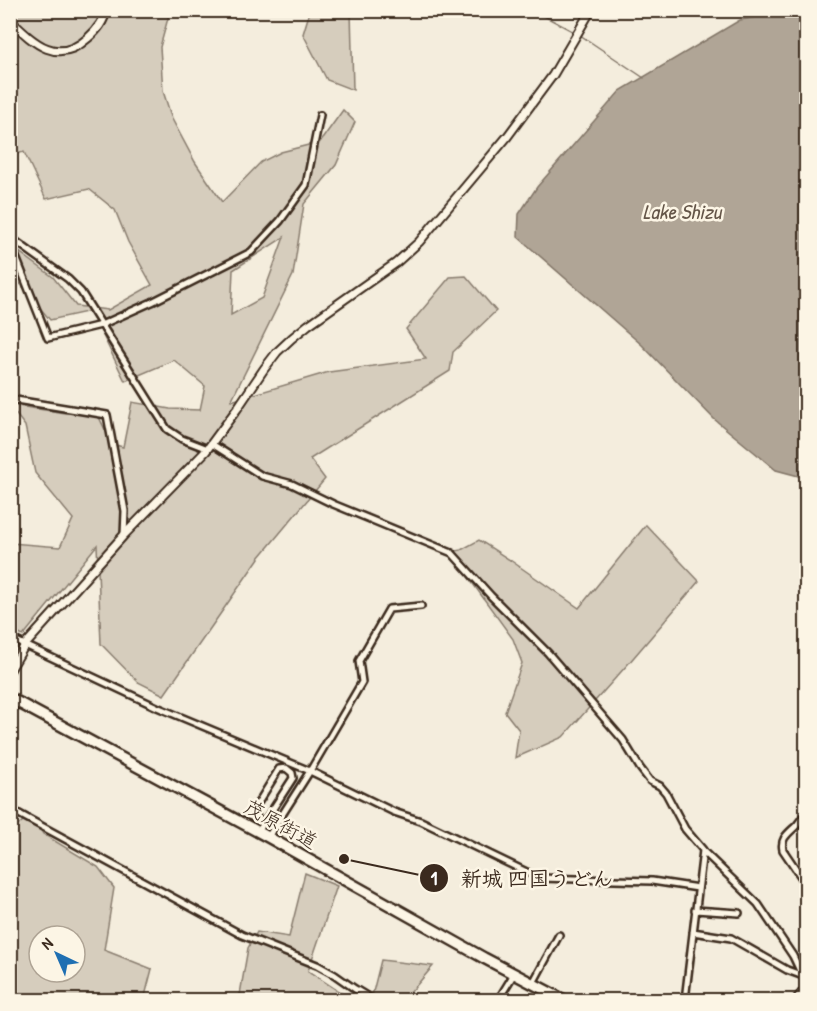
<svg xmlns="http://www.w3.org/2000/svg" width="817" height="1011" viewBox="0 0 817 1011" font-family="'Patrick Hand','Klee One',sans-serif">
  <style>
    .green { fill: #d6cdbd; stroke: #887c6e; stroke-width: 1.5; fill-rule: evenodd }
    .water { fill: #b0a596; stroke: #817466; stroke-width: 1.5 }
    .lines { fill: none; stroke-linecap: round; stroke-linejoin: round }
    .stream { stroke: #817466; stroke-width: 1.5 }
    .minor-casing { stroke: #3b2a1e; stroke-width: 10 }
    .tertiary-casing { stroke: #3b2a1e; stroke-width: 11 }
    .primary-casing { stroke: #3b2a1e; stroke-width: 14 }
    .minor { stroke: #fcf5e5; stroke-width: 5 }
    .tertiary { stroke: #fcf5e5; stroke-width: 7 }
    .primary { stroke: #fcf5e5; stroke-width: 9 }
    .labels { text-anchor: middle; stroke-width: 5; stroke-linejoin: round; paint-order: stroke }
    .street-label { font-size: 20px; fill: #3b2a1e; stroke: #fcf5e5 }
    .water-label { font-size: 21px; font-style: italic; fill: #645548; stroke: #fcf5e5 }
    .leader { fill: none; stroke: #3b2a1e; stroke-width: 2 }
    .callout-dot { fill: #3b2a1e; stroke: #fcf5e5; stroke-width: 2 }
    .mark-label { font-size: 18px; text-anchor: middle; font-weight: bold; fill: #fff }
    .callout-label { font-size: 21px; text-anchor: middle; font-weight: bold; fill: #3b2a1e; stroke: #fcf5e5; stroke-width: 5; stroke-linejoin: round; paint-order: stroke }
  </style>
  <rect width="100%" height="100%" fill="#f4eddd"/>
  <filter id="ink" filterUnits="userSpaceOnUse"><feTurbulence type="fractalNoise" baseFrequency=".0167" numOctaves="2"/><feDisplacementMap in="SourceGraphic" scale="12" xChannelSelector="R" yChannelSelector="G"/><feConvolveMatrix kernelMatrix="1 2 1 2 8 2 1 2 1" color-interpolation-filters="sRGB"/></filter>
  <g filter="url(#ink)">
    <path class="green" d="M11,11h159l-10,36 3,44 9,28 23,43 27,40 39,-40 20,-10 39,-10 23,-32 12,12 -19,43 -32,39 -11,71 -62,126 98,-29 97,-13 -20,-30 44,-52 16,-1 30,35 -43,41 -3,19 -140,88 15,20 -66,79 -95,137 -26,-13 -37,-38 -4,-99 -74,91 -12,-6v-87l49,4 13,-28 -38,-46 -10,-47 -14,-18v-3l54,8 31,-2 16,33 11,3 9,-45 38,7 30,1 5,-24 -31,-26 -49,21 -34,-70 -41,9 -37,-45 -2,-9v-20l42,31 23,29 32,4 44,-25 -24,-43 -13,-32 -26,-21 -43,10 -22,-47 -13,3zM284,237l-22,61 -31,17 2,-45z
      M310,11h41l2,79 -26,-10 -24,-46z
      M646,525l53,56 -71,83 -65,73 -48,21 4,-28 -14,-18 17,-49 -9,-24 -63,-87 11,-2 18,-10 31,20 69,48z
      M24,820l12,2 7,12 55,33 16,21 -10,62 48,19 -8,31h-121l-12,-3v-160l3,-8zM39,936h36v36h-36z
      M305,873l32,13 -29,85 44,29h-113l9,-52 9,-16 32,5z
      M381,960l52,6 -29,34h-33z"/>
    <path class="water" d="M791,11h15v467l-30,-8 -62,-51 -72,-74 -124,-108 1,-23 18,-27 83,-96 120,-71z"/>
    <g class="lines">
      <path class="stream" d="M533,10l43,23
        M580,35l64,43"/>
      <g class="minor-casing">
        <path id="minor" d="M10,237l58,42 13,13 86,137 15,10 26,10
          M10,242l38,96 53,-13 51,-23 99,-50 29,-31 26,-36 14,-70
          M10,399l97,16 18,96 -1,24
          M212,444l50,32 30,8 41,20 119,49 39,43 57,57 75,87 17,28 10,13 10,5 6,7 19,36 18,21 -18,150
          M10,638l147,69 153,64 84,41 27,9 118,57 113,3 46,7
          M10,809l232,126 75,30 18,10 20,14 18,11
          M806,813c-3,4 -6,8 -9,12 -8,8 -17,13 -14,25l23,34
          M258,832l35,-54 -1,-5 -6,-5 -7,1 -24,39 2,12 7,3
          M268,837l42,-66 52,-89 -3,-21 30,-52 32,-3
          M703,851l55,53 35,52 9,19
          M695,910l44,3
          M693,932l38,6 56,32 19,7
          M533,983l26,-48
          M498,1000l16,-26"/>
      </g>
      <g class="tertiary-casing">
        <path id="tertiary" d="M10,20c24,23 47,46 78,18 9,-8 16,-16 18,-28
          M10,670l15,-25 99,-110 82,-84 31,-42 27,-40 13,-17 15,-14 16,-13 88,-62 23,-21 88,-105 46,-62 38,-65
          M796,1000l10,-12"/>
      </g>
      <g class="primary-casing">
        <path id="primary" d="M10,698l258,139 216,121 80,42"/>
      </g>
      <use href="#minor" class="minor"/>
      <use href="#tertiary" class="tertiary"/>
      <use href="#primary" class="primary"/>
    </g>
  </g>
  <g class="labels">
    <g class="street-label">
      <text transform="translate(281 824) rotate(29)" y="7">茂原街道</text>
    </g>
    <g class="water-label">
      <text x="682" y="219">Lake Shizu</text>
    </g>
  </g>
  <path class="leader" d="M344 859L434 878"/>
  <g class="callout-dot">
    <circle cx="344" cy="859" r="6"/>
    <circle cx="434" cy="878" r="15"/>
  </g>
  <g class="mark-label">
    <text x="434" y="885">1</text>
  </g>
  <g class="callout-label">
    <text x="537" y="886">新城 四国うどん</text>
  </g>
  <rect width="817" height="1011" fill="none" stroke="#fcf5e5" stroke-width="36"/>
  <rect x="18" y="18" width="781" height="975" fill="none" stroke="#3b2a1e" stroke-width="2" filter="url(#ink)"/>
  <g transform="translate(57 954) rotate(316)"><circle r="28" fill="#fcf5e5" stroke="#afa495" stroke-width="1.5"/>
  <path d="M0-4.5L10 22L0 15L-10 22Z" fill="#1f6fb2"/>
  <text y="-9" font-size="16" font-weight="bold" text-anchor="middle" fill="#3b2a1e">N</text>
  </g>
</svg>
